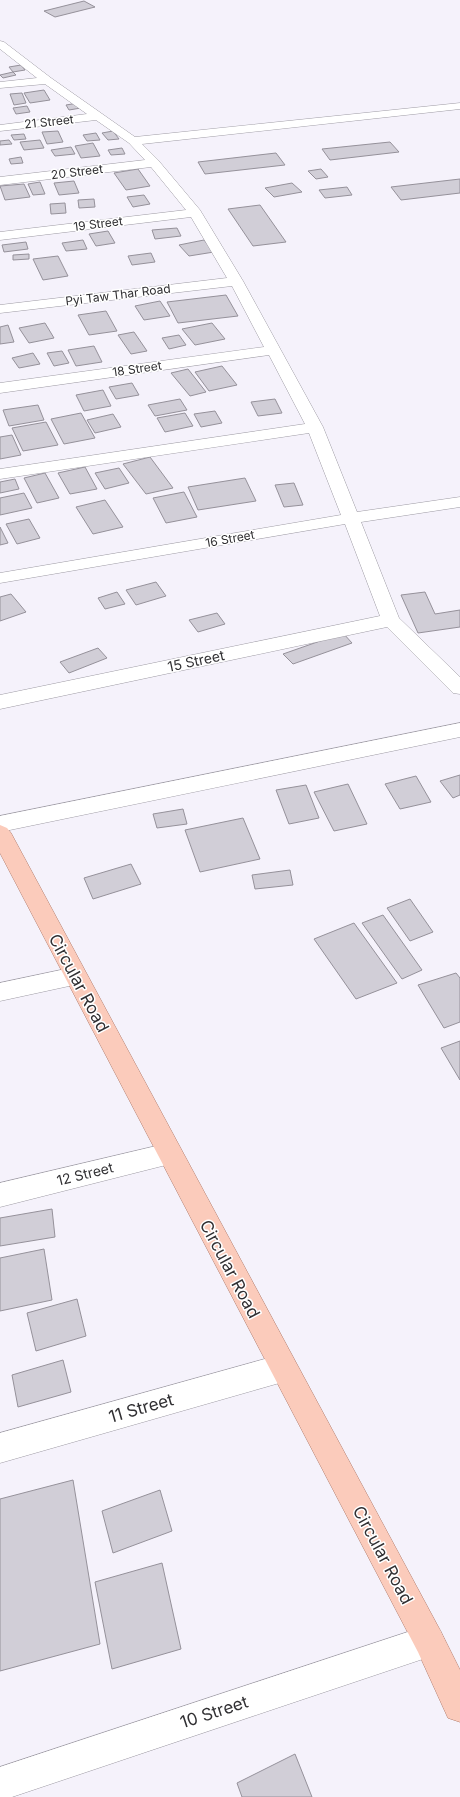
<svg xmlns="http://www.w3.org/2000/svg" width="460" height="1797" viewBox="0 0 460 1797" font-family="Inter,sans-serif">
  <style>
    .building { fill: #d1ced7; stroke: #95919a }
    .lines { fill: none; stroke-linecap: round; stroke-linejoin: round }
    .minor-casing { stroke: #9d9aa3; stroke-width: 1 }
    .major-casing { stroke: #b27e6e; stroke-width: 1 }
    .minor { fill: #fff; fill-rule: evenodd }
    .major { fill: #fbcbbb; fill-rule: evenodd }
    .labels { text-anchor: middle; stroke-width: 3; stroke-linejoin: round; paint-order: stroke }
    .far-street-label { font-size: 12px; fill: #313033; stroke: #fff }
    .street-label { font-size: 14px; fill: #313033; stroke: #fff }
    .near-street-label { font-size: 17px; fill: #313033; stroke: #fff }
  </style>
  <rect width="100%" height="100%" fill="#f5f2fb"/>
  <path class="building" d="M84,1l11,6 -40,10 -11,-6z
    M21,65l4,5 -12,2 -4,-5z
    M13,72l3,3 -13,3 -3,-3z
    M44,90l6,10 -20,3 -6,-10z
    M22,93l4,10 -12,2 -4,-11z
    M78,103l3,5 -12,2 -3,-5z
    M27,106l3,6 -14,2 -3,-6z
    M58,131l5,11 -16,2 -5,-12z
    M113,131l6,8 -11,1 -6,-7z
    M96,133l4,7 -13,1 -4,-6z
    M24,134l2,5 -12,1 -3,-5z
    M9,140l3,4 -12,1v-4z
    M40,140l4,8 -20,2 -4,-8z
    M390,142l9,10 -69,8 -8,-11z
    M93,143l7,13 -19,2 -6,-12z
    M71,147l4,7 -20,2 -4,-6z
    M122,148l3,6 -14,1 -3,-5z
    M276,153l9,12 -80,9 -7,-12z
    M21,157l2,6 -12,1 -2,-5z
    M138,169l12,17 -24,4 -12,-17z
    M321,169l7,8 -12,2 -8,-8z
    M460,179v14l-59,7 -10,-13z
    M74,181l5,12 -20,2 -5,-12z
    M40,182l5,12 -12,1 -5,-11z
    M292,183l10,9 -28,5 -9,-9z
    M24,184l6,13 -25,3 -5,-14z
    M347,187l5,8 -27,3 -6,-8z
    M144,195l6,9 -17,3 -6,-10z
    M94,199l1,8 -16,1 -1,-8z
    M65,203l1,10 -15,1 -1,-10z
    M260,205l26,37 -33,4 -25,-37z
    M177,228l4,8 -26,3 -3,-9z
    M108,231l7,12 -19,3 -7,-12z
    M83,240l4,9 -21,2 -4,-8z
    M204,240l10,12 -25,4 -10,-11z
    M26,242l2,7 -24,3 -2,-7z
    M151,253l4,9 -23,3 -4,-9z
    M29,254v5l-16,1v-5z
    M58,256l10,20 -25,4 -10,-21z
    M226,295l12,21 -60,7 -11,-21z
    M160,301l10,15 -26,4 -9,-14z
    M106,311l11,20 -28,4 -11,-20z
    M45,323l9,15 -25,5 -10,-15z
    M212,323l13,16 -30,6 -13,-16z
    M8,325l6,17 -14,2v-17z
    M134,332l13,19 -16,3 -13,-19z
    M179,335l7,10 -17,4 -7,-11z
    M94,346l8,16 -26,4 -8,-16z
    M62,351l7,12 -15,3 -7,-13z
    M33,353l7,11 -21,4 -7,-10z
    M222,366l15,19 -28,6 -14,-19z
    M188,369l18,23 -16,4 -19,-23z
    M132,383l7,12 -23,4 -7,-12z
    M103,390l8,16 -27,5 -8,-16z
    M180,399l7,11 -32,6 -7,-11z
    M275,399l7,14 -24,3 -7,-14z
    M38,405l6,15 -35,6 -6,-16z
    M215,411l7,12 -21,4 -7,-13z
    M81,413l14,25 -31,6 -13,-25z
    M185,413l8,13 -28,6 -8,-14z
    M113,414l8,13 -26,6 -8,-13z
    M46,422l12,23 -35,6 -11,-23z
    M12,435l9,20 -21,4v-22z
    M150,457l23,31 -27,6 -23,-30z
    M85,467l12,22 -27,5 -12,-21z
    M119,468l10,15 -24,6 -10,-16z
    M45,473l14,25 -22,5 -13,-25z
    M245,478l11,23 -58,9 -10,-23z
    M15,479l4,10 -19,4v-11z
    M294,483l9,22 -19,2 -9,-22z
    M184,492l13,25 -31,6 -13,-25z
    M24,493l8,15 -32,7v-17z
    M105,500l18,27 -30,7 -17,-27z
    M29,519l11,19 -23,6 -11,-20z
    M0,527l8,16 -8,2z
    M156,582l10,14 -30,9 -10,-15z
    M117,592l8,12 -20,5 -7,-11z
    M425,592l10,22 25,-4v17l-42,6 -17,-38z
    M11,594l15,18 -26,9v-24z
    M217,613l8,11 -27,8 -9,-12z
    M343,633l9,10 -59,21 -10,-10z
    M98,648l9,10 -38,15 -9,-11z
    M460,775v20l-7,3 -13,-17z
    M416,776l15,26 -31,7 -15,-25z
    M348,784l19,40 -33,7 -20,-39z
    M306,785l13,33 -30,6 -13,-34z
    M183,809l4,15 -30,4 -4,-14z
    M243,818l17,41 -60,13 -15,-42z
    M131,864l10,20 -48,15 -9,-21z
    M290,870l3,15 -38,4 -3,-14z
    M410,899l23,33 -23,9 -23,-33z
    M383,915l39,55 -20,9 -40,-56z
    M354,923l43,60 -41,16 -42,-60z
    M456,973l4,5v44l-16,6 -26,-43z
    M460,1041v39l-19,-32z
    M52,1209l3,28 -55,9v-28z
    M44,1249l8,51 -52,11v-53z
    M77,1299l9,37 -50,15 -9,-38z
    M63,1360l8,32 -53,15 -6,-32z
    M73,1480l27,164 -100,27v-172z
    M160,1490l12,41 -59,22 -11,-42z
    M162,1563l19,86 -69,20 -17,-87z
    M295,1754l17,43h-70l-5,-14z"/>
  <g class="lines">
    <g class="minor-casing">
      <path id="minor" d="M0,41l4,1 47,36 84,59 325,-34v6l-318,35 16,16 42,50 43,71 80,146 34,85 103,-15v10l-99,15 38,96 61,59v17l-7,-1 -66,-66 -387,82v-14l380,-79 -35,-92 -345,59v-10l341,-58 -32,-82 -309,46v-10l305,-45 -36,-69 -269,38v-10l264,-36 -32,-61 -232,27v-8l227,-27 -36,-61 -191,23v-8l186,-22 -35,-43 -151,18v-8l145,-17 -16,-17 -33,-23 -96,11v-6l87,-11 -42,-30 -45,4v-6l37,-4 -37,-29z
        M460,723v14l-460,95v-16z
        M75,967l8,2 4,7 -4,7 -83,18v-18z
        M169,1143l9,3 4,8 -4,8 -178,45v-24z
        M283,1354l10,4 4,10 -4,10 -10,4 -283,81v-30z
        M429,1625l11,5 5,11 -5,11 -11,5 -417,140h-12v-30z"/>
    </g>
    <g class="major-casing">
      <path id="major" d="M0,825l7,3 4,5 429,797 20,40v52l-12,-4 -30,-66 -418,-799z"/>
    </g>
    <use href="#minor" class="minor"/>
    <use href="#major" class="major"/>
  </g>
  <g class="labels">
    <g class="far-street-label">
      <text transform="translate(49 122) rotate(-6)" y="4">21 Street</text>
      <text transform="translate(77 172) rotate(-7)" y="4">20 Street</text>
      <text transform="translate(98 224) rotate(-7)" y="4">19 Street</text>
      <text transform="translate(118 295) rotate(-7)" y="4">Pyi Taw Thar Road</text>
      <text transform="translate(137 369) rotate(-8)" y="4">18 Street</text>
      <text transform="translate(230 539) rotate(-10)" y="4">16 Street</text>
    </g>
    <g class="street-label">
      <text transform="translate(196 661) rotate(-12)" y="5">15 Street</text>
      <text transform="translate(85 1174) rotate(-14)" y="5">12 Street</text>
    </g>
    <g class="near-street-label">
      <text transform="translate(79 983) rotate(62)" y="6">Circular Road</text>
      <text transform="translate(230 1269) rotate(62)" y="6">Circular Road</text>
      <text transform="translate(141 1408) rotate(-16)" y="6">11 Street</text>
      <text transform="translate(383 1555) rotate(62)" y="6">Circular Road</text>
      <text transform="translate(214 1712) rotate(-18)" y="6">10 Street</text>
    </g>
  </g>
</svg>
